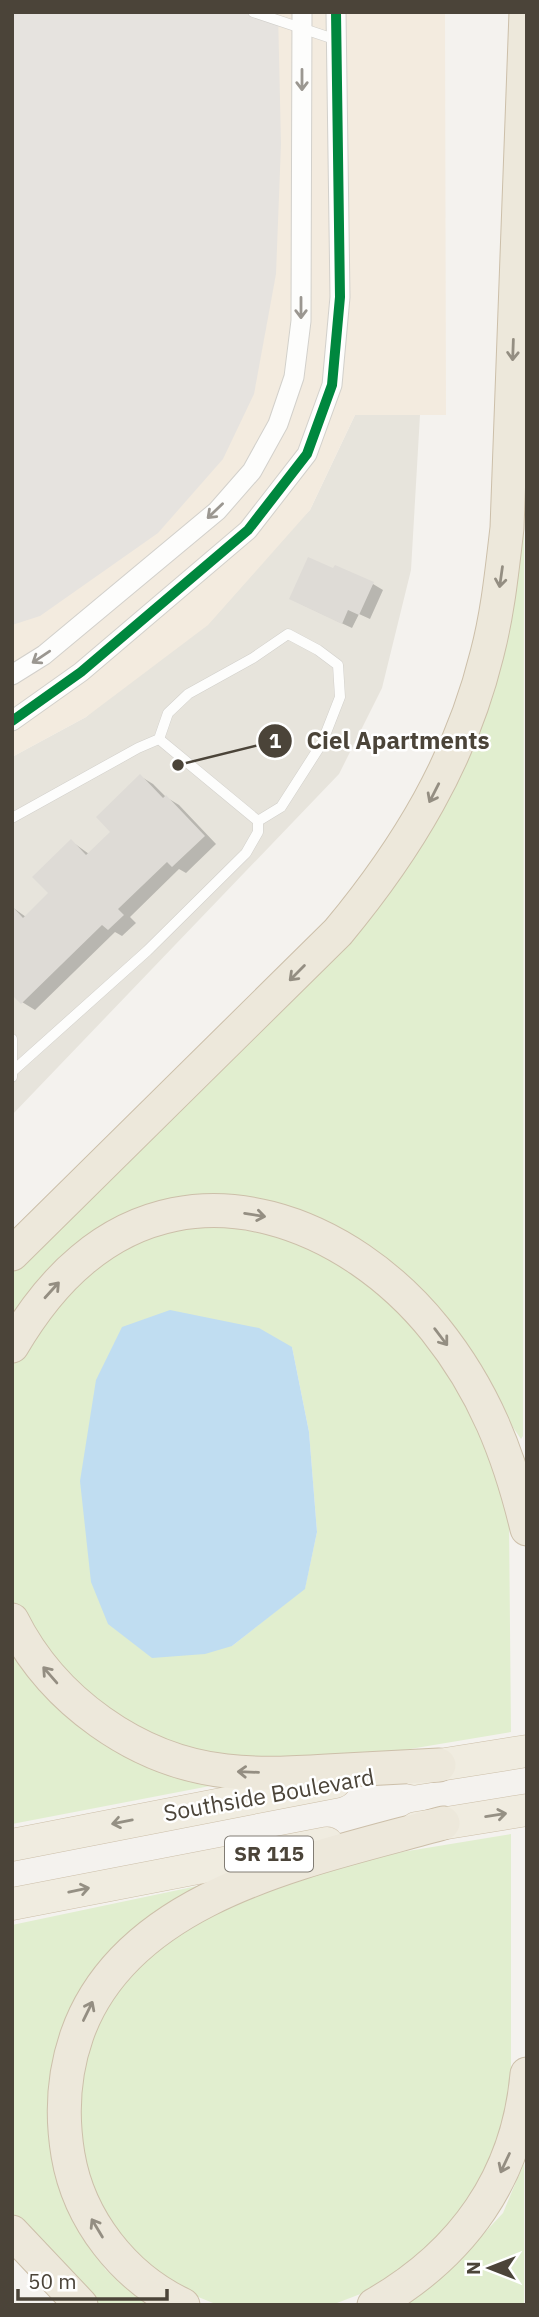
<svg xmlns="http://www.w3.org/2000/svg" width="539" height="2317" viewBox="0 0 539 2317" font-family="'IBM Plex Sans',sans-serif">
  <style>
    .residential { fill: #e7e4dc }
    .commercial { fill: #f3ebdf }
    .green { fill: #e1eecf; fill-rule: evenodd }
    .parking { fill: #e6e3df }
    .water { fill: #c0ddf1 }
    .shadow { fill: #0003 }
    .building { fill: #dedbd6 }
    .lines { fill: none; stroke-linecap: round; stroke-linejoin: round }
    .service-casing { stroke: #d2d0cb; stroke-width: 11 }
    .minor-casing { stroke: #d2d0cb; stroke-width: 21 }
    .trunk-casing { stroke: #ccbfa9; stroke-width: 33 }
    .motorway-casing { stroke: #ccbfa9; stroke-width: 35 }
    .service { stroke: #fdfdfc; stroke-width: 10 }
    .minor { stroke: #fdfdfc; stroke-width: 19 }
    .trunk { stroke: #f0ece0; stroke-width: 32 }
    .motorway { stroke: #ede8db; stroke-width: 33 }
    .cycleway-casing { stroke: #fff; stroke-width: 15 }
    .cycleway { stroke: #00873e; stroke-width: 10 }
    .oneway { stroke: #9b9791 }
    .oneway2 { stroke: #948e82 }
    .oneway3 { stroke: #959084 }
    .labels { text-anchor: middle; stroke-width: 5; stroke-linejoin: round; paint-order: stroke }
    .shield { fill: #fff; stroke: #817c74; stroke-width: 2 }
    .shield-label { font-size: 21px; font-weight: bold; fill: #4b4439 }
    .street-label { font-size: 23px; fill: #4b4439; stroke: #fff }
    .leader { fill: none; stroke: #4b4439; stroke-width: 2.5 }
    .callout-dot { fill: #4b4439; stroke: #fff; stroke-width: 2.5 }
    .mark-label { font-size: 21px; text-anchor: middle; font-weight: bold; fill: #fff }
    .callout-label { font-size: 24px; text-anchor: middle; font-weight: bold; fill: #4b4439; stroke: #fff; stroke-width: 5; stroke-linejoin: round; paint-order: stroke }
  </style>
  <rect width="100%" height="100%" fill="#f4f2ee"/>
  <path class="residential" d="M355,415h65l-9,155 -29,118 -43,86 -327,341v-358l74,-40 224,-207z"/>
  <path class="commercial" d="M12,12h433l1,403h-91l-45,95 -102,115 -122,92 -74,40z"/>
  <path class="green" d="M524,513l-1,923 -2,3 -46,-66 -119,-122 -197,-37 -147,119v-66l404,-427z
    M210,1222l82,15 83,50 78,85 48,105 8,47 2,208 -179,30 -76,3 -113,-27 -104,-88 -27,-48v-234l5,-10 47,-67 78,-53zM292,1347l17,85 8,100 -12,56 -73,58z
    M12,1640l192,142 6,4 -198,38z
    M511,1834v246l-11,63 -47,82 -29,29 -61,39 -26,10 -119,2 -32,-13 -64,-47 -43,-82 3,-112 43,-75 73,-61 149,-54z
    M202,1885l-1,4 -130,136 21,215 13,29 42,36h-56l-79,-81v-299z
    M524,2163v142h-120l72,-63 27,-29z"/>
  <path class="parking" d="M12,12h266l3,132 -5,130 -22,120 -31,65 -65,74 -118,83 -28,9z"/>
  <path class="water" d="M170,1310l89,18 33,19 17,85 8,100 -12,57 -73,57 -27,8 -53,4 -44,-34 -17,-42 -11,-101 16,-101 26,-53z"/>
  <path class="shadow" d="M373,584l10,6 -13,29 -11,-5 -7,14 -51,-24z
    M140,776l13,8 13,13 13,8 37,39 -30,29 -7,-4 -49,48 6,6 -14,13 -7,-4 -80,78 -13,-8 -10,-95 14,10 24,-24 21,-52 18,13 23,-22z"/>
  <path class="building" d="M308,557l25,11 2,-3 39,17 -15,33 -11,-5 -6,14 -53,-25z
    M140,774l23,24 3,-3 39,41 -33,31 -5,-5 -49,47 6,6 -16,15 -6,-5 -81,79 -9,-9v-89l11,12 25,-25 -16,-16 39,-38 15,16 24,-23 -14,-15z"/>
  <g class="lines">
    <g class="service-casing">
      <path id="service" d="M253,12l84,28
        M159,739l9,-26 20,-19 65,-36 35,-24 30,16 20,15 2,32 -18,46 -41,64 -23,14
        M12,818l126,-70 21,-9 99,82v11l-12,21 -99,98 -133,119
        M12,1039v38"/>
    </g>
    <g class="minor-casing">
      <path id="minor" d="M12,675l32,-20 173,-144 35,-40 26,-47 16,-47 7,-56 1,-309
        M12,721l69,-49 167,-142 59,-76 25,-69 8,-88 -4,-285"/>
    </g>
    <g class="trunk-casing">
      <path id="trunk" d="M414,1769l113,-18
        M416,1828l111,-18
        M12,1845l323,-63
        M12,1904l315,-61"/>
    </g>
    <g class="motorway-casing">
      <path id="motorway" d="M12,1254l326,-322c69,-83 123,-172 149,-278 11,-42 15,-84 20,-126l19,-516
        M12,1346c19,-32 41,-62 70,-86 116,-98 268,-37 353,69 49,61 74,125 92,200
        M12,1620c40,80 124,141 214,151 33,4 67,2 101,0 37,-2 75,-4 112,-6
        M12,2232l69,73
        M183,2305c-59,-28 -104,-85 -115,-150 -7,-42 -5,-80 9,-120 50,-143 239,-176 366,-212
        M374,2305c89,-51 144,-128 153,-231"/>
    </g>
    <use href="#service" class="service"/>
    <use href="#minor" class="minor"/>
    <use href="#trunk" class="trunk"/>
    <use href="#motorway" class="motorway"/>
    <g class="cycleway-casing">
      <path id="cycleway" d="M12,721l69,-49 167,-142 59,-76 25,-69 8,-88 -4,-285"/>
    </g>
    <use href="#cycleway" class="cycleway"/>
  </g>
  <defs><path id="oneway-shaft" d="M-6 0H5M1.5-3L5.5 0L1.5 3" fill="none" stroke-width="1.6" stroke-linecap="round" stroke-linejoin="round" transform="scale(1.75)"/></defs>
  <g class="oneway">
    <use href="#oneway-shaft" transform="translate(302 80) rotate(90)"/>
    <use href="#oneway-shaft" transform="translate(301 308) rotate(90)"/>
    <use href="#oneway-shaft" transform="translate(215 511) rotate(136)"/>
    <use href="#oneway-shaft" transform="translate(41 657) rotate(146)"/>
  </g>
  <g class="oneway2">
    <use href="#oneway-shaft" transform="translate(513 350) rotate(92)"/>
    <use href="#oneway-shaft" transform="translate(501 577) rotate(98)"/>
    <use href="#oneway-shaft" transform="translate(434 793) rotate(117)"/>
    <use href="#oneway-shaft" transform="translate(297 973) rotate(135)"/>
    <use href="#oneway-shaft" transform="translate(255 1215) rotate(9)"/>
    <use href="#oneway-shaft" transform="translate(52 1290) rotate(-48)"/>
    <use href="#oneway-shaft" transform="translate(441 1337) rotate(53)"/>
    <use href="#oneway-shaft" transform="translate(50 1675) rotate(-131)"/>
    <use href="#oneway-shaft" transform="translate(248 1772) rotate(-178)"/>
    <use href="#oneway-shaft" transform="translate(88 2011) rotate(-64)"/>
    <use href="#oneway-shaft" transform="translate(505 2163) rotate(115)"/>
    <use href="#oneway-shaft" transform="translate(97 2228) rotate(-121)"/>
  </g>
  <g class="oneway3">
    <use href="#oneway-shaft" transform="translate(496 1815) rotate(-9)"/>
    <use href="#oneway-shaft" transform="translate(122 1822) rotate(169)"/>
    <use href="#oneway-shaft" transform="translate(79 1890) rotate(-12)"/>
  </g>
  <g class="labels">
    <rect class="shield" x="225" y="1836.5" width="88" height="35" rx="5"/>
    <g class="shield-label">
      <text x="269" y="1861">SR 115</text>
    </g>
    <g class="street-label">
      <text transform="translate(269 1795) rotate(-10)" y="8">Southside Boulevard</text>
    </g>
  </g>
  <path class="leader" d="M178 765L275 741"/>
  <g class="callout-dot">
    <circle cx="178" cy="765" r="7"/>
    <circle cx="275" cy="741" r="18"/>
  </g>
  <g class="mark-label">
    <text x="275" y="748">1</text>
  </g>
  <g class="callout-label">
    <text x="398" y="749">Ciel Apartments</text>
  </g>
  <rect width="539" height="2317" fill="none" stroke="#4b4439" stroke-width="28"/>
  <g transform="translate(490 2268) rotate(270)" stroke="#ffffff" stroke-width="5" paint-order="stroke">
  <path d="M0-5L12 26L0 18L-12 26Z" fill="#4b4439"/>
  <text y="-10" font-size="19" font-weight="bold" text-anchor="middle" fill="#4b4439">N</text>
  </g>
  <path d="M18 2289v10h149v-10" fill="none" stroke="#4b4439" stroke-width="3.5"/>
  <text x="28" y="2289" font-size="21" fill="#4b4439" stroke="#ffffff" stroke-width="5" paint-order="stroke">50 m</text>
</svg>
